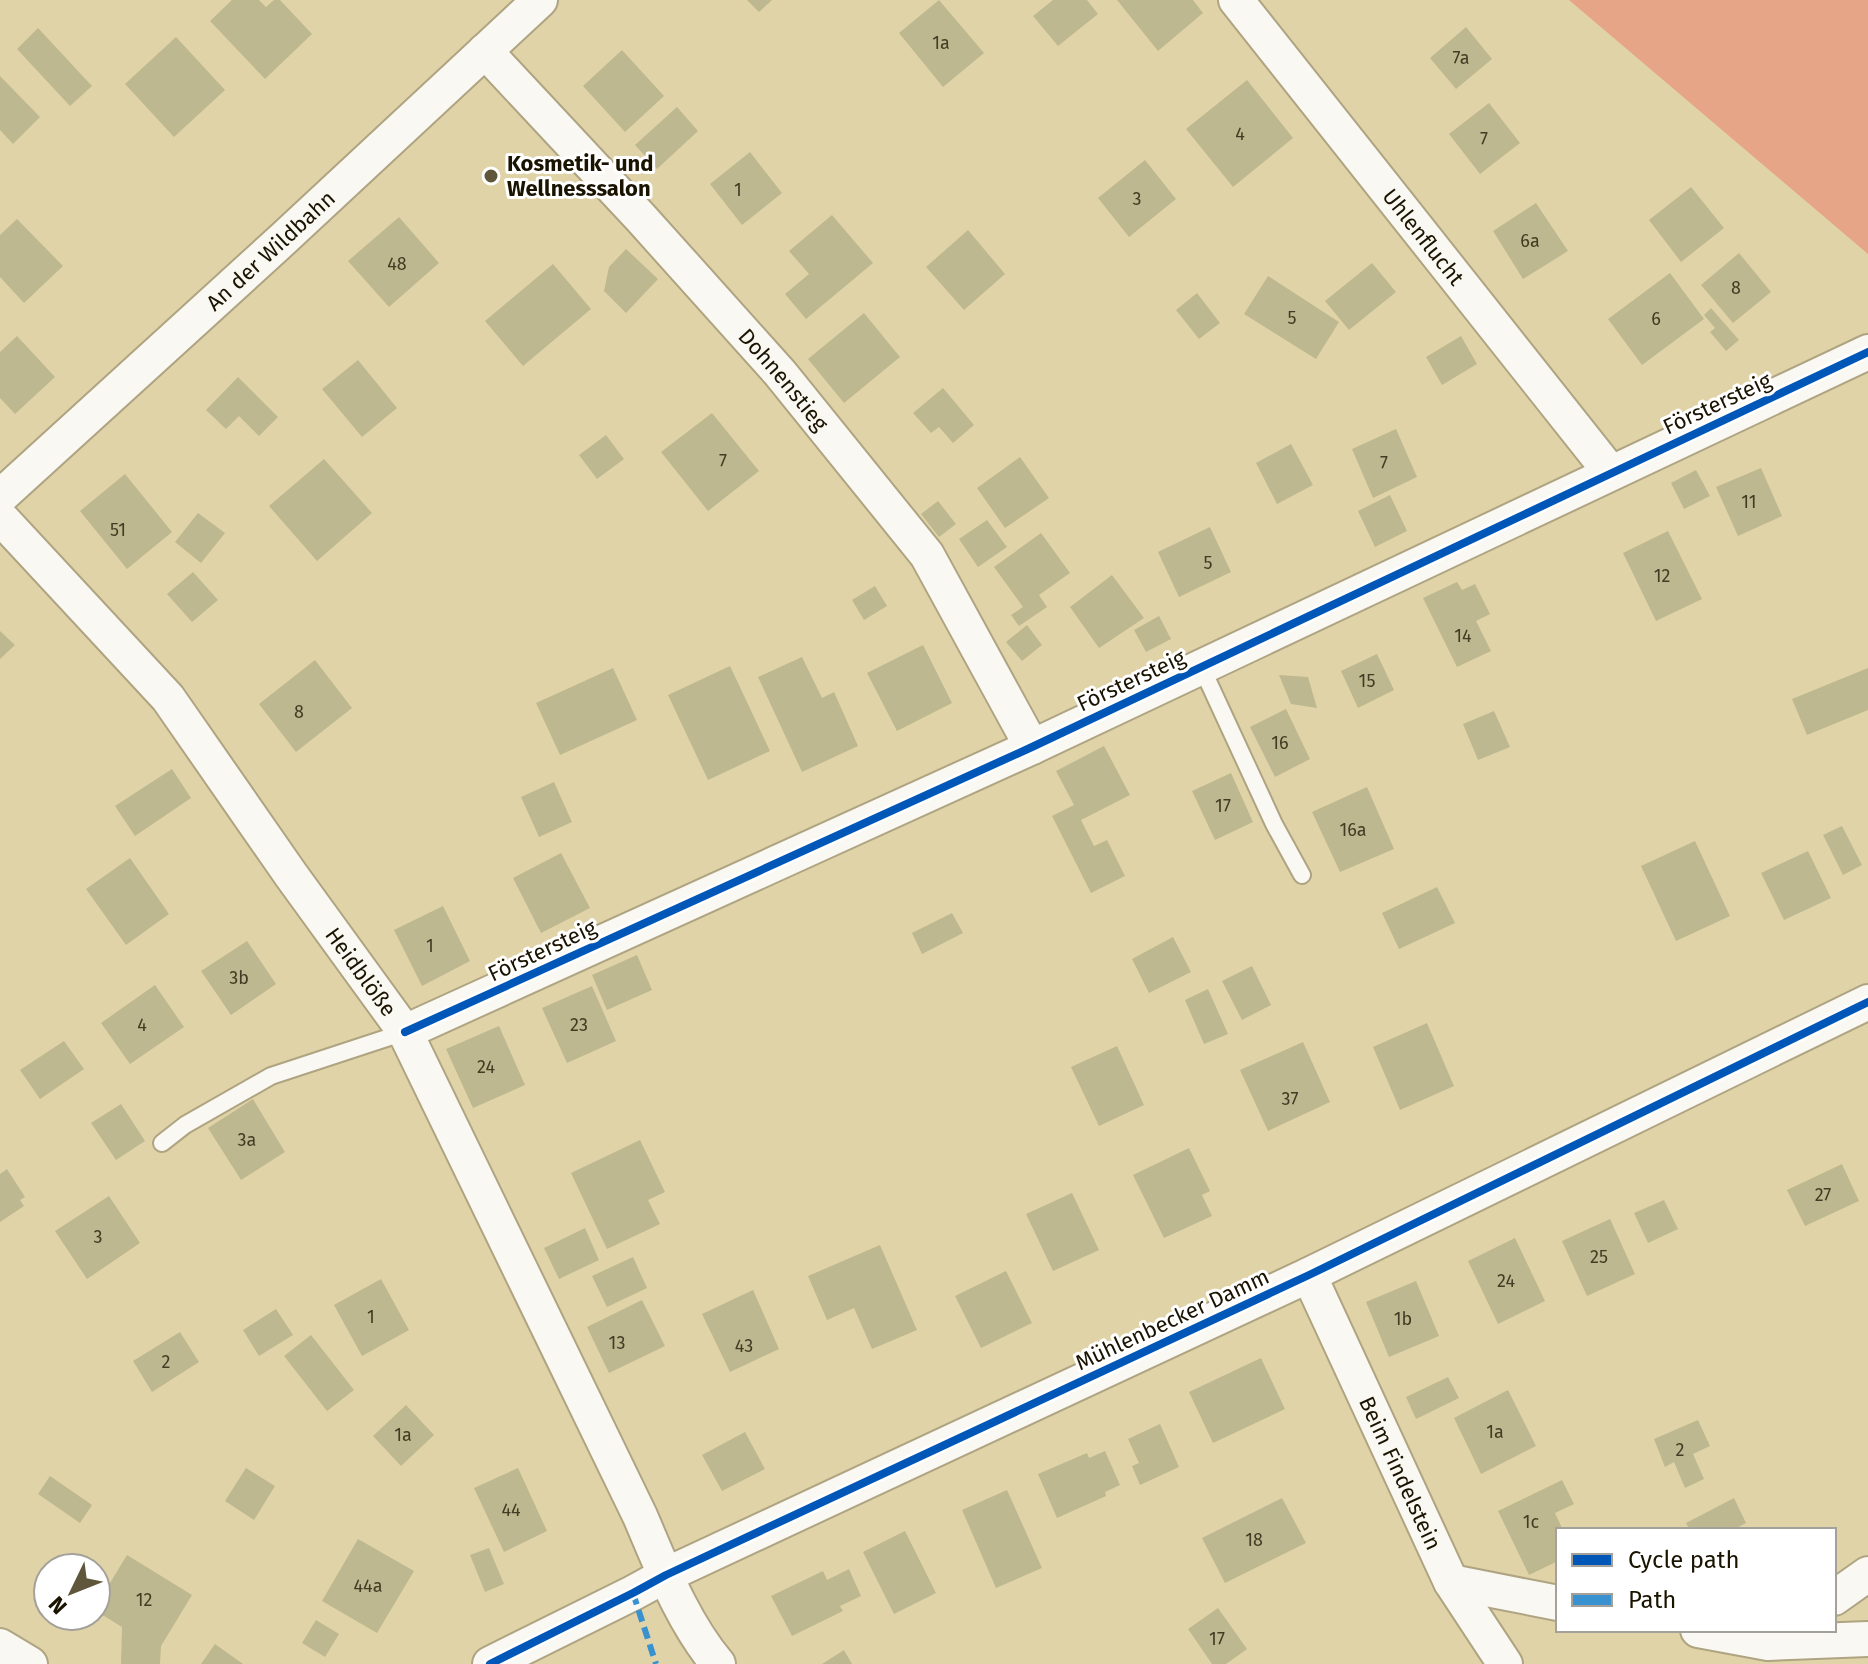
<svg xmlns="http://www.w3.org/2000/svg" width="1868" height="1664" viewBox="0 0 1868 1664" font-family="'Fira Sans',sans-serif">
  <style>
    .forest { fill: #e5a586 }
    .building { fill: #bdb88f }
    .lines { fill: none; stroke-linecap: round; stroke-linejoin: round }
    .service-casing { stroke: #afa482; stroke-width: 20 }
    .minor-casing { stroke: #afa482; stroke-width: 38 }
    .service { stroke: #faf8f2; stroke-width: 16 }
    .minor { stroke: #faf8f2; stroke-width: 34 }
    .quiet { stroke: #3992d0; stroke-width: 6; stroke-dasharray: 12 6; stroke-linecap: butt }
    .cycleway-casing { stroke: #fff; stroke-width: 13 }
    .cycleway { stroke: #0057b8; stroke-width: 8 }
    .poi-dot { fill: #60563b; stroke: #fff; stroke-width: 3 }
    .labels { text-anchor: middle; stroke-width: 6; stroke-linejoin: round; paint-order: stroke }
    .number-label { font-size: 18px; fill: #433c24 }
    .poi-label { font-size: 22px; font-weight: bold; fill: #1a1300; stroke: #fff; text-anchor: start }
    .street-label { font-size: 22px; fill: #1a1300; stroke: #fff }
  </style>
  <rect width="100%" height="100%" fill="#e1d3a8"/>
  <path class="forest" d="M1569,0h299v254z"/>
  <path class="building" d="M232,0h27l7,7 8,-7h6l32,34 -47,45 -55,-58z
    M747,0h25l-13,12z
    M939,0l45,53 -41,34 -44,-54z
    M1053,0h34l11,14 -40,32 -25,-30z
    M1117,0h76l10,13 -45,38z
    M1466,27l26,32 -36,30 -26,-31z
    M38,28l54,58 -22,20 -53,-57z
    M176,37l49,53 -51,47 -49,-53z
    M622,50l42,46 -39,36 -42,-46z
    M0,76l40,41 -27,27 -13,-14z
    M1247,80l46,58 -60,49 -47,-58z
    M1489,103l31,40 -40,31 -31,-40z
    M677,107l21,24 -41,38 -22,-24z
    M750,152l32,41 -40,32 -32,-41z
    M1145,160l31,39 -47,38 -31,-39z
    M1691,187l33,41 -43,34 -32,-42z
    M1536,203l32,48 -45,28 -30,-48z
    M832,215l41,48 -67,56 -21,-25 24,-20 -20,-23z
    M399,217l40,46 -50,44 -41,-46z
    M17,219l46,47 -39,37 -24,-26v-42z
    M968,230l37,44 -41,36 -38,-43z
    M626,249l32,30 -32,34 -22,-22 5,-24z
    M1739,253l32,39 -38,31 -32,-38z
    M1372,263l24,29 -47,38 -24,-29z
    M553,264l38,45 -68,57 -38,-45z
    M1670,273l34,46 -62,46 -34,-46z
    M1268,276l71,46 -23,37 -72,-45z
    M1197,293l23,30 -21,16 -23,-29z
    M1711,308l28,32 -13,11 -16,-19 5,-4 -11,-13z
    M864,313l36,44 -56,46 -36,-44z
    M17,336l38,41 -40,37 -15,-16v-46z
    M1461,336l16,28 -35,21 -16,-28z
    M358,360l39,48 -35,29 -40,-48z
    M238,377l40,40 -19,19 -20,-20 -13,13 -20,-19z
    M943,388l31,37 -21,18 -14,-16 -8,6 -18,-20z
    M712,413l47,58 -51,40 -47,-59z
    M1396,429l21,48 -44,21 -21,-49z
    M606,435l18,24 -27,20 -18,-24z
    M1291,444l22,41 -36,19 -21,-41z
    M1020,457l29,41 -44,30 -28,-40z
    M324,459l48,54 -55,48 -48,-55z
    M1761,468l21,48 -44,20 -22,-49z
    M1696,470l14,26 -26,13 -13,-26z
    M125,474l47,58 -45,37 -47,-58z
    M1390,495l17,36 -32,16 -17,-36z
    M938,501l18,23 -17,13 -18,-23z
    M198,513l27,20 -24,30 -26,-21z
    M987,520l20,27 -29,20 -19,-28z
    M1210,527l21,45 -52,25 -21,-45z
    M1668,531l34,68 -46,22 -33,-68z
    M1041,533l29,40 -31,22 8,12 -28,19 -8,-11 12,-8 -29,-40z
    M193,572l25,28 -26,22 -25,-28z
    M1112,575l32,43 -45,30 -29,-41z
    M1457,582l5,8 13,-6 15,30 -14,7 15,30 -34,16 -34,-69z
    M875,586l12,20 -23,14 -12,-20z
    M1159,616l12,23 -25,13 -12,-22z
    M1027,625l15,20 -20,16 -16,-19z
    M0,631l15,14 -15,14z
    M923,645l29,58 -55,28 -30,-58z
    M1377,654l17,36 -36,18 -17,-37z
    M802,657l20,41 12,-6 24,54 -56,26 -44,-95z
    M315,660l37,48 -56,44 -37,-48z
    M730,666l40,85 -62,29 -40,-85z
    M613,668l24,52 -77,35 -24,-52z
    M1868,668v42l-61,25 -15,-36z
    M1279,675l29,2 9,31 -26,-4z
    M1286,709l24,50 -35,18 -25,-50z
    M1494,711l16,36 -32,13 -15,-36z
    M1104,746l26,49 -49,25 13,26 13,-6 18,36 -34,17 -39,-77 22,-11 -18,-34z
    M172,769l19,29 -56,38 -20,-30z
    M1231,773l22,49 -38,18 -23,-49z
    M554,782l18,40 -33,15 -18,-40z
    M1367,787l27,62 -54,23 -28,-60z
    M1842,826l20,39 -19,10 -20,-40z
    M1695,841l35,75 -54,25 -35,-75z
    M1808,851l23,47 -47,22 -23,-47z
    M561,853l29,55 -49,25 -28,-55z
    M130,858l39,56 -43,31 -40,-56z
    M1437,887l18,36 -56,26 -17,-36z
    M443,906l27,55 -48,25 -28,-56z
    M952,913l11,20 -41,21 -10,-21z
    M1173,937l18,35 -42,21 -17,-34z
    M247,941l29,43 -45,31 -30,-44z
    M637,955l15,35 -45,20 -15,-35z
    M1252,966l19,39 -29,15 -20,-39z
    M155,985l29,42 -54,37 -29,-41z
    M592,986l24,55 -49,22 -25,-55z
    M1208,989l20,45 -24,10 -19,-44z
    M1427,1023l27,63 -54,24 -27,-63z
    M499,1026l26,59 -52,23 -27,-59z
    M64,1041l20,28 -44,30 -20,-29z
    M1303,1042l27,60 -62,29 -28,-61z
    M1117,1046l27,59 -45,21 -28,-59z
    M253,1099l32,53 -44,28 -33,-52z
    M121,1104l24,37 -29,19 -25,-37z
    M640,1140l25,52 -17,8 12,24 -53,25 -36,-76z
    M1189,1148l21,43 -8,4 10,21 -48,22 -31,-63z
    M1842,1164l17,37 -54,25 -18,-36z
    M7,1169l18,28 -5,3 4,6 -24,16v-48z
    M1072,1193l27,57 -46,21 -27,-57z
    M109,1196l31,47 -53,36 -32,-48z
    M1664,1200l14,29 -30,14 -14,-30z
    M1610,1219l25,55 -48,22 -25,-55z
    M585,1228l14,32 -40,19 -15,-31z
    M1515,1238l30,63 -47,23 -30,-63z
    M880,1245l37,85 -45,19 -18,-41 -27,12 -19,-44z
    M633,1257l14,31 -40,19 -15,-31z
    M1006,1271l26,52 -51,25 -26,-52z
    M381,1279l28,51 -47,26 -28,-51z
    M1416,1281l23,55 -50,21 -23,-55z
    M753,1290l26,59 -49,23 -28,-58z
    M642,1300l23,46 -56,27 -22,-46z
    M276,1309l17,26 -34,21 -16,-26z
    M180,1332l19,30 -47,30 -19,-31z
    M311,1335l43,55 -27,21 -43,-55z
    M1261,1358l24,51 -72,34 -24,-51z
    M1448,1377l11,21 -43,21 -10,-22z
    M1508,1390l28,56 -55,28 -27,-56z
    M406,1405l28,30 -33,31 -28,-30z
    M1698,1420l12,26 -17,8 11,25 -19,9 -11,-26 -9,5 -11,-28z
    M1160,1424l19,43 -39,18 -8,-19 7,-3 -11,-24z
    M745,1432l20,37 -43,22 -20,-36z
    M1105,1451l15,34 -15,7 1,4 -49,22 -19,-44 49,-21 2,5z
    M246,1468l29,18 -21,34 -29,-19z
    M518,1468l29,63 -43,21 -30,-64z
    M50,1476l42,29 -12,18 -42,-29z
    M1562,1480l12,24 -19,9 8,17h-5v31l-29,14 -31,-64z
    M1007,1490l35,78 -46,20 -34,-78z
    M1282,1498l24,45 -81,40 -23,-45z
    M1734,1498l12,25 -13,7h-43l-4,-7z
    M905,1531l31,62 -42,21 -31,-62z
    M358,1539l56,32 -37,62 -55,-32z
    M489,1548l15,36 -19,8 -15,-37z
    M127,1555l65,40 -31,51 -1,18h-39l1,-37 -26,-16v-5z
    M849,1569l12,27 -21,10 3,5 -51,25 -21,-40 52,-25 4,9z
    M1218,1608l29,41 -21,15h-14l-24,-35z
    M316,1620l23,14 -14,23 -23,-14z
    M215,1644l28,20h-42z
    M844,1650l8,14h-30z"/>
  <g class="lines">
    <g class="service-casing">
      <path id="service" d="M1201,666l73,158 28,51
        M162,1143l23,-18 86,-49 134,-44"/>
    </g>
    <g class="minor-casing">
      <g id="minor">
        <path id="s1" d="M1236,0l375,473"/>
        <path id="s2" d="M485,51l156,167 139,155 147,182 105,192"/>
        <path id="s3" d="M0,497l282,-257 258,-240"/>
        <path id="s4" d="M0,517l168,181 123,177 114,157 235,484c22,51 42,105 78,148"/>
        <path d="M405,1032l627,-285 836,-395"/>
        <path id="s5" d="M1309,1275l142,307 54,82"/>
        <path d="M1451,1582l107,21"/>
        <path d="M1834,1598l34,-24"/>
        <path d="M1698,1630l70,13 100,-4"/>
        <path d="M0,1646l30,18"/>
        <path d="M490,1664l143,-71 33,-18 643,-300 559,-273"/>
      </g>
    </g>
    <use href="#service" class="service"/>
    <use href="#minor" class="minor"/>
    <path class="quiet" d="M633,1593l23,71"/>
    <g class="cycleway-casing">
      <path id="cycleway" d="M405,1032l627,-285 836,-395
        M490,1664l143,-71 33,-18 643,-300 559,-273"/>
    </g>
    <use href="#cycleway" class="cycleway"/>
  </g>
  <circle class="poi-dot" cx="491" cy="176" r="8"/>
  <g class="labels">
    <g class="number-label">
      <text x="941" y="49">1a</text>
      <text x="1461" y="64">7a</text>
      <text x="1240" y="140">4</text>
      <text x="1484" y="145">7</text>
      <text x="738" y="196">1</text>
      <text x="1137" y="205">3</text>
      <text x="1530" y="247">6a</text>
      <text x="397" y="270">48</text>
      <text x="1736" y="294">8</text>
      <text x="1292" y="324">5</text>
      <text x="1656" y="325">6</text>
      <text x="723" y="467">7</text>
      <text x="1384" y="469">7</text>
      <text x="1749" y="508">11</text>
      <text x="118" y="536">51</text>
      <text x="1208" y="569">5</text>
      <text x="1662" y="582">12</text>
      <text x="1463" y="642">14</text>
      <text x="1367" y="687">15</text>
      <text x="299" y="718">8</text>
      <text x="1280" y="749">16</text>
      <text x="1223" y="812">17</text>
      <text x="1353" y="836">16a</text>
      <text x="430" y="952">1</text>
      <text x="239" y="984">3b</text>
      <text x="142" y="1031">4</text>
      <text x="579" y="1031">23</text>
      <text x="486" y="1073">24</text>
      <text x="1290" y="1105">37</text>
      <text x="247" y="1146">3a</text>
      <text x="1823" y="1201">27</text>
      <text x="98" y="1243">3</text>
      <text x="1599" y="1263">25</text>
      <text x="1506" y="1287">24</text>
      <text x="371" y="1323">1</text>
      <text x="1403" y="1325">1b</text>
      <text x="617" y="1349">13</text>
      <text x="744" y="1352">43</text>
      <text x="166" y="1368">2</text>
      <text x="1495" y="1438">1a</text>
      <text x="403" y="1441">1a</text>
      <text x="1680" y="1456">2</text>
      <text x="511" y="1516">44</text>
      <text x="1531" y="1528">1c</text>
      <text x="1254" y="1546">18</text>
      <text x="368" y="1592">44a</text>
      <text x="144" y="1606">12</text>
      <text x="1217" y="1645">17</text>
    </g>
    <g class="poi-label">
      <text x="507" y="171">Kosmetik- und<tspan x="507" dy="25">Wellnesssalon</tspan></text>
    </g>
    <g class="street-label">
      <text dy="8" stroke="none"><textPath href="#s1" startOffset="302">Uhlenflucht</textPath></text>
      <text dy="8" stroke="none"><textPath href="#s3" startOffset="366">An der Wildbahn</textPath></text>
      <text dy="8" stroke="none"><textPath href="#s2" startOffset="444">Dohnenstieg</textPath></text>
      <text transform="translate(1717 403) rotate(-25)" y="8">Förstersteig</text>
      <text transform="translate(1131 680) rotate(-25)" y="8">Förstersteig</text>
      <text transform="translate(542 950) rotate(-25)" y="8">Förstersteig</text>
      <text dy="8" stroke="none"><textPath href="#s4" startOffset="582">Heidblöße</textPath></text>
      <text transform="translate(1172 1319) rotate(-25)" y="8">Mühlenbecker Damm</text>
      <text dy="8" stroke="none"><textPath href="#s5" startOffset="218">Beim Findelstein</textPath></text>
    </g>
  </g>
  <rect x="1556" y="1528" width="280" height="104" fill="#ffffff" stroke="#a3a199" stroke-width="2"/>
  <rect x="1572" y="1554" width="40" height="12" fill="#0057b8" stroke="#a3a199" stroke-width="2"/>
  <text x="1628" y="1568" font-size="24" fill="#1a1300">Cycle path</text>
  <rect x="1572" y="1594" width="40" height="12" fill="#3992d0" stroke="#a3a199" stroke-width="2"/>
  <text x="1628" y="1608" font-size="24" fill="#1a1300">Path</text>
  <g transform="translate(72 1592) rotate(227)"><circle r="38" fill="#ffffff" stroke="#a3a199" stroke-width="2"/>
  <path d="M0-6L14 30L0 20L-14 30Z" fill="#60563b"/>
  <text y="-12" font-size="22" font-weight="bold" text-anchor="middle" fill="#1a1300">N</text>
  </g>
</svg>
